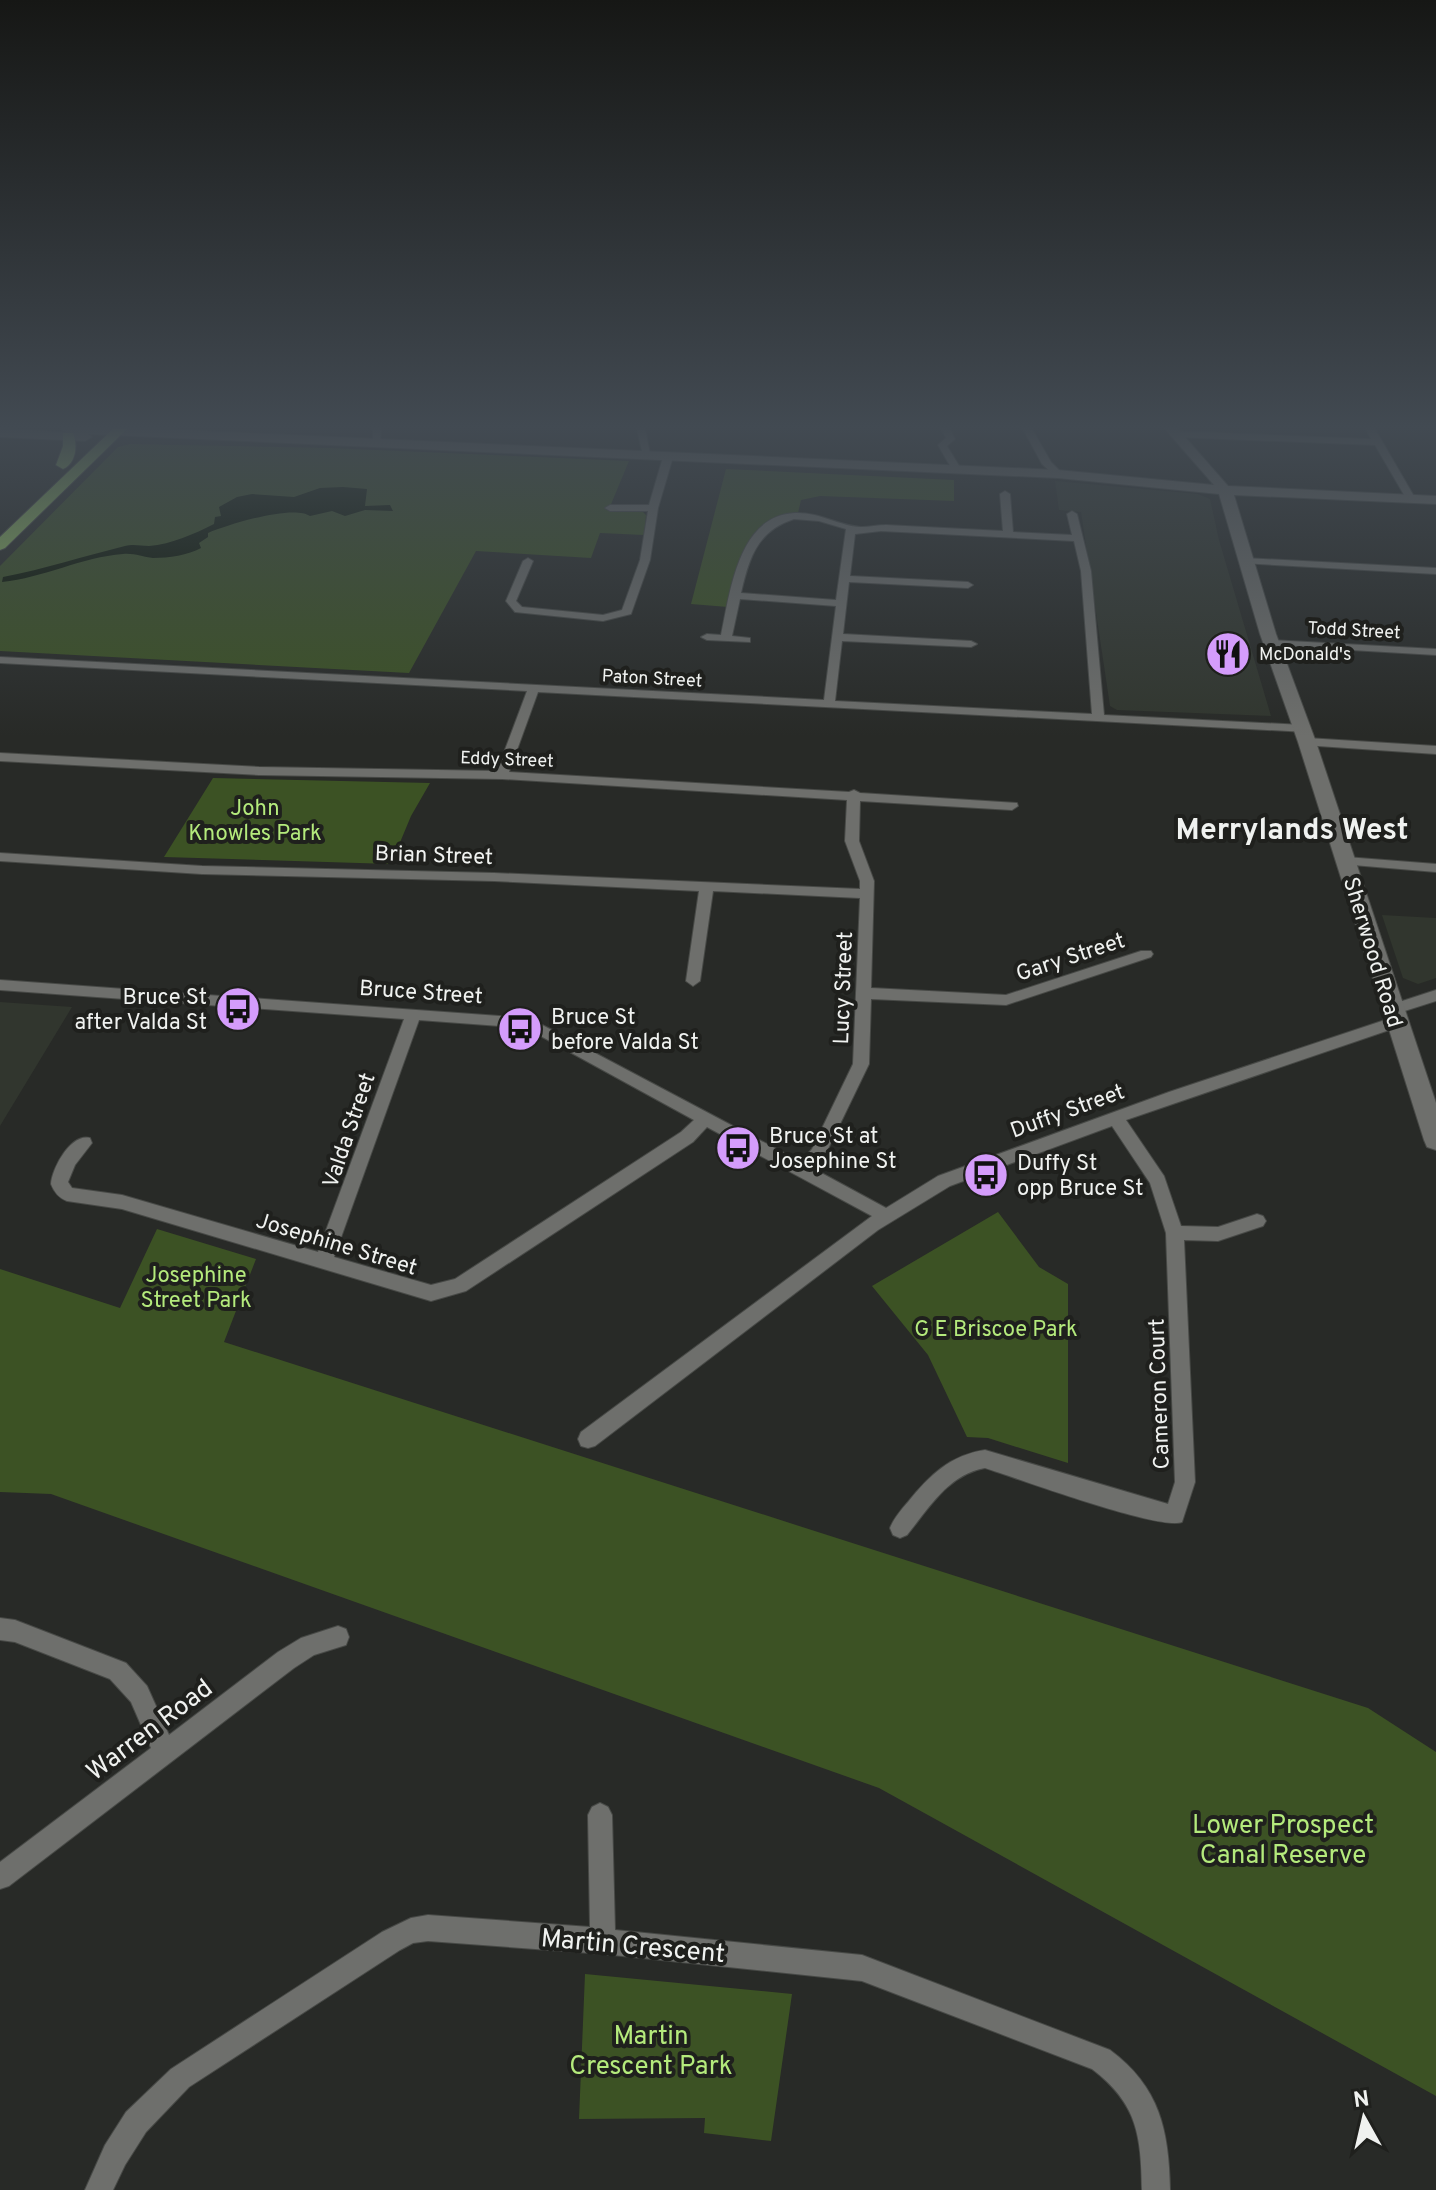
<svg xmlns="http://www.w3.org/2000/svg" width="1436" height="2190" viewBox="0 0 1436 2190" font-family="Overpass,sans-serif">
  <style>
    .built { fill: #31362e }
    .green { fill: #3c5224 }
    .water { fill: #081300 }
    .lines { fill: none; stroke-linecap: round; stroke-linejoin: round }
    .street-casing { stroke: #474946; stroke-width: 2 }
    .secondary-casing { stroke: #474946; stroke-width: 2 }
    .highway-casing { stroke: #474946; stroke-width: 2 }
    .street { fill: #6e6f6c; fill-rule: evenodd }
    .secondary { fill: #6e6f6c; fill-rule: evenodd }
    .highway { fill: #91be61; fill-rule: evenodd }
    .labels { text-anchor: middle; stroke-width: 8; stroke-linejoin: round; paint-order: stroke }
    .far-street-label { font-size: 18px; fill: #f0f2f0; stroke: #1f201d }
    .far-poi-label { font-size: 18px; fill: #f0f2f0; stroke: #1f201d; text-anchor: start }
    .park-label { font-size: 22px; fill: #b4ea7c; stroke: #1f201d }
    .street-label { font-size: 22px; fill: #f0f2f0; stroke: #1f201d }
    .poi-label { font-size: 22px; fill: #f0f2f0; stroke: #1f201d; text-anchor: start }
    .near-street-label { font-size: 26px; fill: #f0f2f0; stroke: #1f201d }
    .near-park-label { font-size: 26px; fill: #b4ea7c; stroke: #1f201d }
    .district-label { font-size: 30px; font-weight: bold; fill: #f0f2f0; stroke: #1f201d }
  </style>
  <rect width="100%" height="100%" fill="#282a27"/>
  <path class="built" d="M1055,481l143,13 12,5 9,41 52,176 -154,-6 -7,-4 -29,-194 -22,-2z
    M1382,915l54,3v60l-18,6 -15,-6z
    M0,1002l72,5 -72,119z"/>
  <path class="green" d="M130,444l199,4 300,13 -20,48 34,3 3,3 -2,20 -44,-2 -9,25 -115,-7 -67,122 -409,-22v-85l118,-119z
    M726,469l228,11v21l-134,-5 -19,4 -3,13c-54,3 -57,52 -70,94l-37,-3z
    M213,778l217,5 -19,33 -20,48 -227,-7z
    M998,1212l41,55 29,17v179l-80,-25 -21,-1 -39,-82 -56,-69z
    M157,1229l99,30 -32,83 1144,366 68,44v344l-557,-308 -828,-294 -51,-2v-223l120,39z
    M585,1974l207,20 -21,147 -67,-8 1,-15 -126,1z"/>
  <path class="water" d="M343,487l24,2 -2,17 25,-1 3,6 -28,-1 -20,6 -13,-5 -22,5c-17,-12 -83,9 -102,17v4l-9,6 2,5c-13,7 -32,10 -48,10 -10,-1 -19,-5 -30,-4 -41,3 -80,24 -121,28l1,-5c42,-8 81,-21 122,-31 9,-2 15,0 24,0 23,-2 45,-12 65,-22l1,-7 6,-1 -2,-9 18,-10 15,-3 42,3 26,-9z"/>
  <g class="lines">
    <g class="street-casing">
      <path id="street" d="M373,429h8l-1,17 -7,-2z
        M637,429h8l6,29 -8,-2z
        M941,429h9l5,10 -8,7 14,23 -2,2h-6l-15,-26 8,-7z
        M1023,429h9l19,33 12,12 -2,2h-6l-13,-12z
        M1366,429h9l40,69 -2,2h-6l-32,-55 -200,-8 -4,-3 4,-3 196,8z
        M668,454l5,3 -15,51 -8,52 -19,54 -28,7 -88,-9 -9,-11 17,-40 5,-3 5,3 -17,40 6,6 81,8 19,-5 18,-50 8,-49h-38l-5,-3 5,-3h39l14,-48z
        M1005,491l5,3 3,38 59,3 -5,-21 5,-3 5,3 14,57 13,144 199,10 6,4 -2,3 -769,-40 -29,80 340,20 5,-2 6,3 157,10 1,3 -6,4 -152,-9 -1,40 15,40 -3,107 135,7 135,-44h10l2,3 -2,3 -145,48 -135,-6 -2,65 -43,89 -12,16 72,39 52,-32 231,-84 222,-74h10l3,4 -3,4 -275,94 38,56 17,50 37,1 39,-13 6,2 3,5 -3,5 -45,15 -34,-1 11,242 -13,40c-22,9 -165,-44 -197,-54 -36,6 -56,40 -78,67l-7,3 -7,-3 -3,-7c4,-10 11,-18 18,-26 21,-26 42,-47 77,-52l183,54 7,-22 -9,-249 -16,-50 -38,-57 -162,60 -72,44 -283,216 -7,2 -7,-2 -3,-7 3,-7 291,-216 -165,-89 -14,15 -227,149 -35,10 -309,-92 -55,-8c-8,-3 -13,-9 -16,-17 1,-16 20,-51 39,-46l2,5 -17,22 -7,17 4,6 50,7 196,57 86,-233 -404,-29v-10l529,38 272,144 11,-13 41,-85 7,-166 -147,-7 -13,90 -7,5 -7,-5 13,-90 -205,-10 -292,-7 -202,-13v-8l202,13 292,7 366,16v-8l-15,-40 2,-41 -345,-21 -243,-4 -259,-14v-8l259,14 238,4 30,-80 -527,-28v-6l824,43 12,-94 -96,-7 -8,37 18,2v4l-43,-2 -6,-3 6,-3 14,1c9,-42 17,-120 74,-122 25,-1 44,13 66,14 8,0 17,-2 25,-2 39,2 78,4 117,6l-3,-37zM794,519l25,2 27,8 -10,71 -95,-7c8,-35 16,-62 53,-74zM881,531l193,10 7,30 11,143 -257,-13 7,-60 129,6 6,-3 -6,-3 -128,-7 6,-52 119,6 5,-3 -5,-3 -118,-6 5,-42zM419,1020l107,8 168,92 -13,12 -226,147 -24,6 -97,-28z
        M1245,558l191,10v6l-195,-11v-4z
        M1271,640l165,9v6l-169,-10 -2,-2z
        M1307,738l129,8v8l-133,-9 -2,-3z
        M1346,857l90,7v8l-95,-8 -2,-3z
        M1436,990v11l-44,14 -8,-5 3,-4z
        M0,1618l15,2 111,43 21,23 22,49 109,-83 23,-14 37,-12 8,3 3,8 -3,8 -32,10 -20,13 -285,218 -9,3v-27l151,-114 -20,-46 -21,-23 -95,-37 -15,-2z
        M600,1803l8,4 4,8 3,115 247,25 248,95c50,37 59,81 60,140h-28c-1,-54 -4,-86 -50,-121l-230,-88 -259,-27 -175,-13 -15,2 -13,7 -211,137 -43,45 -21,33 -12,25h-28l20,-45 21,-33 45,-43 211,-137 29,-14 17,-3 162,12 -2,-112 4,-8z"/>
    </g>
    <g class="secondary-casing">
      <path id="secondary" d="M0,429l65,3 -3,-3h98l898,41 156,15 -49,-56h13l50,57 208,10v8l-202,-9 42,139 40,108 120,361v47l-9,-3 -3,-7 -126,-398 -38,-108 -41,-140 -161,-16 -970,-44 4,3 -7,4 -85,-4z"/>
    </g>
    <g class="highway-casing">
      <path id="highway" d="M113,429h14l-122,119 -5,2v-13z
        M63,433h10c5,12 3,31 -10,36l-7,-4 7,-19z"/>
    </g>
    <use href="#street" class="street"/>
    <use href="#secondary" class="secondary"/>
    <use href="#highway" class="highway"/>
  </g>
  <linearGradient id="sky" x2="0" y2="1"><stop stop-color="#161715"/><stop offset="0.58" stop-color="#424a52"/><stop offset="1" stop-color="#424a52" stop-opacity="0"/></linearGradient>
  <rect width="1436" height="736" fill="url(#sky)"/>
  <defs>
    <g id="restaurant-disc" transform="scale(2.3)"><circle r="9.5" fill="#d49cfb" stroke="#1f201d"/><path d="M-5-6h1v4h1v-4h1v4h1v-4h1v5L-1.5 .5V6h-2V.5L-5-1ZM5-6V6H3V1.5H1.5Q1.5-4 5-6Z" fill="#111"/></g>
    <g id="bus-disc" transform="scale(2.3)"><circle r="9.5" fill="#d49cfb" stroke="#1f201d"/><path d="M-5-6H5V4H4V6H2V4H-2V6H-4V4H-5ZM-3.5-4V0h7V-4ZM-3.5 1.2v1.5H-2V1.2ZM2 1.2v1.5H3.5V1.2Z" fill="#111"/></g>
  </defs>
  <g fill-rule="evenodd">
    <use href="#restaurant-disc" x="1228" y="654"/>
    <use href="#bus-disc" x="238" y="1009"/>
    <use href="#bus-disc" x="520" y="1029"/>
    <use href="#bus-disc" x="738" y="1148"/>
    <use href="#bus-disc" x="986" y="1175"/>
  </g>
  <g class="labels">
    <g class="far-street-label">
      <text transform="translate(1354 630) rotate(3)" y="6">Todd Street</text>
      <text transform="translate(652 678) rotate(3)" y="6">Paton Street</text>
      <text transform="translate(507 759) rotate(2)" y="6">Eddy Street</text>
    </g>
    <g class="far-poi-label">
      <text x="1259" y="660">McDonald's</text>
    </g>
    <g class="park-label">
      <text x="255" y="815">John<tspan x="255" dy="25">Knowles Park</tspan></text>
      <text x="196" y="1282">Josephine<tspan x="196" dy="25">Street Park</tspan></text>
      <text x="996" y="1336">G E Briscoe Park</text>
    </g>
    <g class="street-label">
      <text transform="translate(434 854) rotate(2)" y="8">Brian Street</text>
      <text transform="translate(1374 952) rotate(73)" y="8">Sherwood Road</text>
      <text transform="translate(1070 956) rotate(-18)" y="8">Gary Street</text>
      <text transform="translate(842 988) rotate(-88)" y="8">Lucy Street</text>
      <text transform="translate(421 991) rotate(4)" y="8">Bruce Street</text>
      <text transform="translate(1067 1110) rotate(-20)" y="8">Duffy Street</text>
      <text transform="translate(348 1130) rotate(-71)" y="8">Valda Street</text>
      <text transform="translate(337 1243) rotate(17)" y="8">Josephine Street</text>
      <text transform="translate(1158 1394) rotate(-92)" y="8">Cameron Court</text>
    </g>
    <g class="poi-label">
      <text x="207" y="1004" text-anchor="end">Bruce St<tspan x="207" dy="25">after Valda St</tspan></text>
      <text x="551" y="1024">Bruce St<tspan x="551" dy="25">before Valda St</tspan></text>
      <text x="769" y="1143">Bruce St at<tspan x="769" dy="25">Josephine St</tspan></text>
      <text x="1017" y="1170">Duffy St<tspan x="1017" dy="25">opp Bruce St</tspan></text>
    </g>
    <g class="near-street-label">
      <text transform="translate(149 1729) rotate(-37)" y="9">Warren Road</text>
      <text transform="translate(633 1945) rotate(5)" y="9">Martin Crescent</text>
    </g>
    <g class="near-park-label">
      <text x="1283" y="1833">Lower Prospect<tspan x="1283" dy="30">Canal Reserve</tspan></text>
      <text x="651" y="2044">Martin<tspan x="651" dy="30">Crescent Park</tspan></text>
    </g>
    <g class="district-label">
      <text x="1292" y="839">Merrylands West</text>
    </g>
  </g>
  <g transform="translate(1364 2118) rotate(352)" stroke="#1f201d" stroke-width="6" paint-order="stroke">
  <path d="M0-6L14 30L0 20L-14 30Z" fill="#f0f2f0"/>
  <text y="-12" font-size="22" font-weight="bold" text-anchor="middle" fill="#f0f2f0">N</text>
  </g>
</svg>
